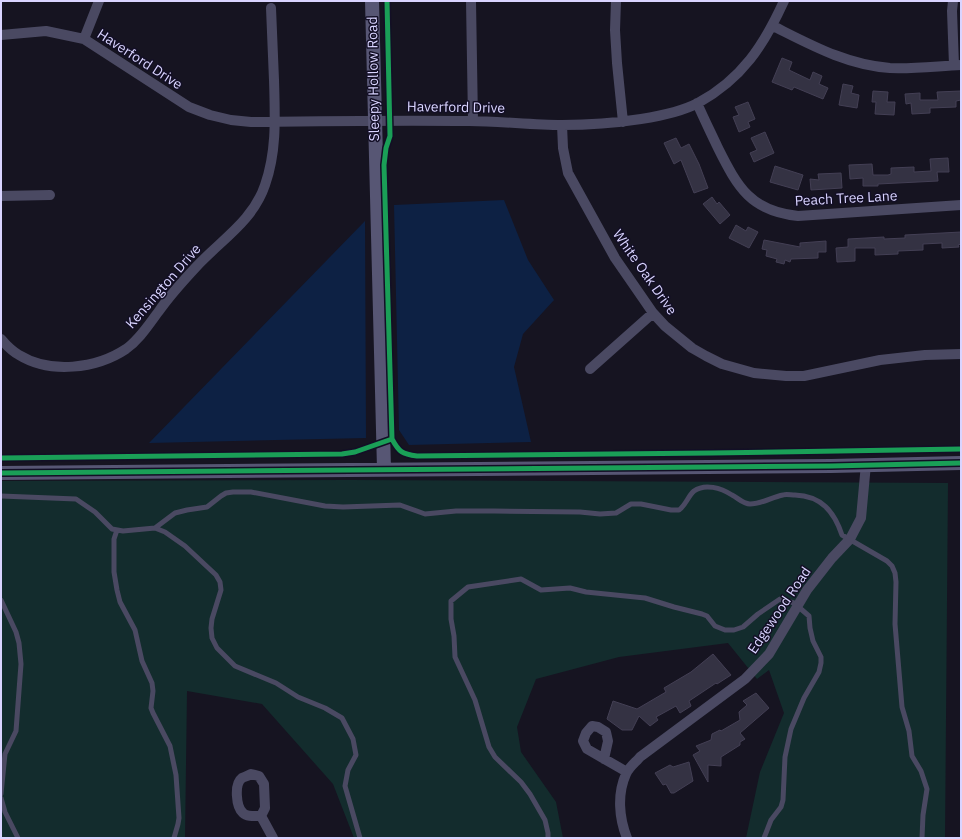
<svg xmlns="http://www.w3.org/2000/svg" width="962" height="839" viewBox="0 0 962 839" font-family="'IBM Plex Sans',sans-serif">
  <style>
    .green { fill: #132c2d }
    .water { fill: #0d2144 }
    .building { fill: #343243; stroke: #433f54 }
    .lines { fill: none; stroke-linecap: round; stroke-linejoin: round }
    .lane { stroke: #4a4962; stroke-width: 5 }
    .street { stroke: #4a4962; stroke-width: 10 }
    .secondary { stroke: #575674; stroke-width: 14 }
    .cycleway-casing { stroke: #130f26; stroke-width: 8 }
    .cycleway { stroke: #1a9f57; stroke-width: 5 }
    .labels { text-anchor: middle; stroke-width: 3; stroke-linejoin: round; paint-order: stroke }
    .street-label { font-size: 14px; fill: #d9d4ff; stroke: #130f26 }
  </style>
  <rect width="100%" height="100%" fill="#161421"/>
  <path class="green" d="M349,480l599,3 -3,355h-199l14,-66 24,-59 -15,-43 -12,9 -29,-36 -109,14 -83,22 -19,48 4,25 35,50 7,36h-209l-21,-54 -71,-80 -75,-13 -2,147h-184v-357z"/>
  <path class="water" d="M504,200l24,60 26,40 -31,34 -9,33 17,75 -122,3 -10,-15 -5,-225z
    M365,221l1,217 -217,5z"/>
  <path class="building" d="M782,58l10,4 -3,8 21,10 3,-8 9,4 -3,8 9,4 -5,11 -29,-12 -2,3 -20,-8z
    M843,84l10,2 -2,7 8,2 -2,13 -18,-3z
    M873,91l15,1 -1,10h8l-1,13 -19,-1 1,-12h-4z
    M961,91v9l-5,1v6l-26,1v5l-18,1 -1,-11 -5,1 -1,-10 15,-1v7h18l-1,-8z
    M748,102l7,17 -7,3 2,5 -11,5 -6,-15 6,-2 -4,-8z
    M765,132l9,21 -20,9 -4,-9 7,-3 -6,-12z
    M676,138l5,10 8,-4 10,20 9,24 -14,5 -13,-33 -7,4 -10,-21z
    M948,158l1,14h-12l1,9 -60,3v2h-15v-8l-13,1 -1,-14 23,-1 1,11h15l3,-1v-6l23,-1v5l17,-1 -1,-12z
    M775,166l28,9 -5,15 -28,-8z
    M841,173l1,15 -31,2 -1,-11 9,1 -1,-6z
    M712,197l5,7 2,-2 11,13 -10,9 -17,-20z
    M736,225l10,6 2,-4 10,5 -9,16 -20,-10z
    M961,232v12l-3,1 1,2 -17,1v-5l-19,1v6l-25,1v3l-23,1v-7h-20v13l-18,1 -1,-14 12,-1v-8l36,-2v2l21,-1v-3z
    M764,240l36,7v-4l26,-2v11h-8v6l-27,1 -1,3 -5,-2 -1,4 -8,-2 1,-3 -11,-3 1,-6 -5,-1z
    M713,654l18,21 -14,9 -1,-1 -27,18 2,5 -11,7 -4,-7 -20,11 2,3 -8,6 -11,-10 -7,14h-10l-15,-11 6,-18 24,8 29,-17 -2,-4 27,-16z
    M756,693l13,15 -29,25 5,6 -5,3v3l-19,12v9l-13,-1v17l-15,-27 7,-4 -4,-5 15,-6 1,-6 8,-4 1,1 19,-11 -1,-8 8,-7 -4,-4z
    M689,762l4,19 -19,12h-3l-5,-9 -3,1 -8,-12 15,-8 3,2z"/>
  <g class="lines">
    <path class="lane" d="M1,496l75,3 19,13 17,17 11,2 32,-3 20,-15 12,-3 20,-3 14,-11 5,-3 7,-1h18l74,14 18,1 57,-2 25,9 31,-3h38l86,1 20,2 16,-1 15,-9h10l30,6h8c7,-5 9,-14 15,-19 11,-8 27,-3 38,4 6,3 11,9 18,9 12,0 22,-7 33,-9 3,-1 8,0 12,0 26,1 39,16 47,40l45,26 5,5 3,7 1,9 -1,42 7,83 7,24 3,25 9,15 6,18 -4,26 -1,23
      M155,528l10,4 20,14 31,29 4,7 1,8 -9,29 -1,9 1,10 5,10 18,18 41,17 22,14 27,11 17,10 11,21 3,16 -8,15 -3,16 15,52
      M117,530l-3,9v33l3,18 3,12 15,28 7,31 10,22 1,8 -2,17 2,5 17,33 6,29 3,43 -1,6 -4,14
      M1,600l15,32 3,11 2,21 -5,67 -11,23 -4,40
      M1,798l4,14 13,26
      M548,838v-5l-3,-13 -15,-26 -9,-12 -26,-25 -6,-10 -14,-47 -20,-43 -1,-21 -3,-17v-18l17,-14 53,-8 20,11 29,-2 16,4 59,6 29,9 28,7 5,2 8,10 10,4h9l9,-3 15,-13 22,-15 14,4 15,13 1,12 3,13 8,16v6l-2,9 -15,26 -13,31 -6,28 -2,43 -2,7 -10,13 -7,18"/>
    <path class="street" d="M471,1l2,120
      M616,1l-1,29 2,33 6,59
      M953,1l-1,10 2,54
      M773,26c38,19 74,39 117,42 24,1 48,-2 71,-3
      M1,35l45,-4 38,8 105,68 21,8 21,5 20,2c73,-1 145,-2 218,-1 31,0 62,4 93,4 26,0 53,-2 79,-6 19,-3 40,-7 57,-16 44,-24 66,-58 86,-102
      M84,39l15,-38
      M697,103c7,16 14,30 21,45 20,40 33,63 80,68l163,-11
      M562,125l1,23 5,25 47,85 38,55 12,13 27,22 14,8 16,8 32,9 32,3h18l76,-16 45,-5 36,-1
      M1,196l49,-1
      M1,339c5,6 11,12 18,16 31,19 77,14 107,-6 14,-10 23,-25 33,-38 11,-16 24,-30 37,-44 25,-27 57,-46 69,-82 12,-34 10,-69 9,-105 -1,-24 -2,-48 -3,-72
      M590,369l63,-56
      M604,759l4,-18 -2,-9 -8,-5 -6,-1 -6,7 -3,8 4,8 40,23
      M251,774l8,2 5,8 1,24 -4,8c-6,0 -14,1 -18,-3 -7,-6 -9,-29 -1,-35 2,-1 6,-2 9,-4z
      M261,816l12,22
      M627,838c-8,-20 -10,-44 -1,-64 3,-7 10,-12 14,-17l105,-78 24,-25 38,-64 25,-32 18,-19 11,-21 5,-54"/>
    <path class="secondary" d="M372,1l12,468
      M1,473l830,-7 130,-3"/>
    <g class="cycleway-casing">
      <path id="cycleway" d="M387,1l3,135 -4,12 -2,17 8,274c7,13 10,15 25,17l295,-3 249,-4
        M1,458l341,-4 13,-2 37,-13
        M1,473l830,-7 130,-3"/>
    </g>
    <use href="#cycleway" class="cycleway"/>
  </g>
  <g class="labels">
    <g class="street-label">
      <text transform="translate(140 59) rotate(33)" y="5">Haverford Drive</text>
      <text transform="translate(373 79) rotate(-91)" y="5">Sleepy Hollow Road</text>
      <text transform="translate(456 107) rotate(1)" y="5">Haverford Drive</text>
      <text transform="translate(846 198) rotate(-3)" y="5">Peach Tree Lane</text>
      <text transform="translate(645 272) rotate(55)" y="5">White Oak Drive</text>
      <text transform="translate(163 286) rotate(-49)" y="5">Kensington Drive</text>
      <text transform="translate(779 610) rotate(-56)" y="5">Edgewood Road</text>
    </g>
  </g>
  <rect width="962" height="839" fill="none" stroke="#d9d4ff" stroke-width="4"/>
</svg>
